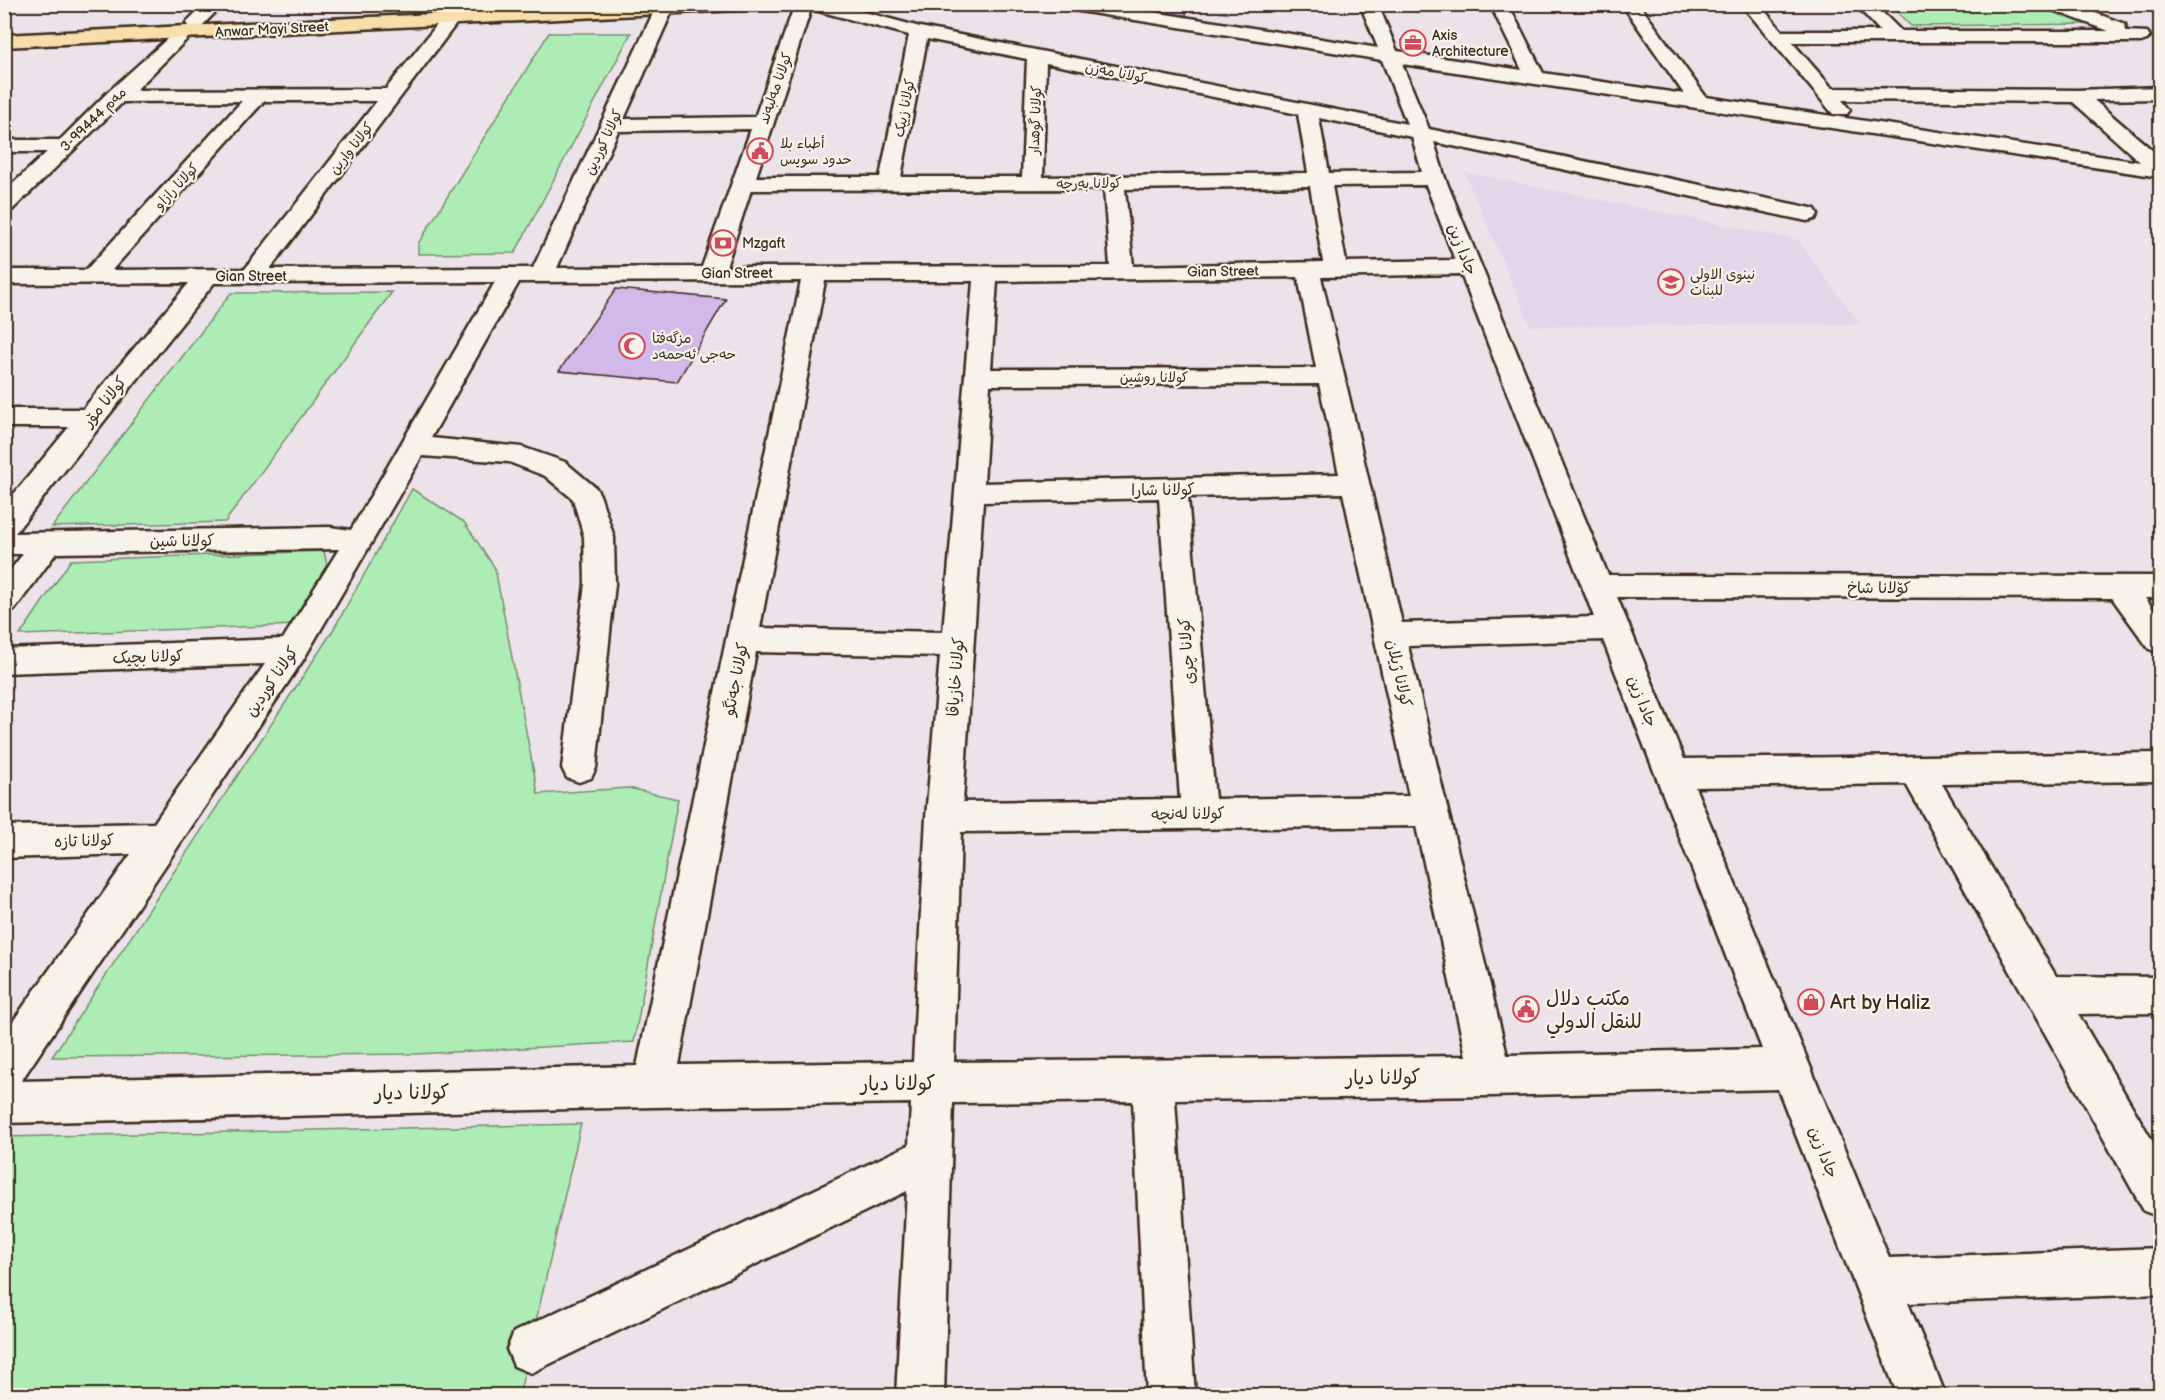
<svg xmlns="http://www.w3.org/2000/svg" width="2165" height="1400" viewBox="0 0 2165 1400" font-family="'Balsamiq Sans','Playpen Sans Arabic',sans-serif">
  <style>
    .built { fill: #e4d6e9 }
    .green { fill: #adedb5; stroke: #748c6a; stroke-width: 1.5 }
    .building { fill: #d1baea; stroke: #3b2a1e; stroke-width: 1.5 }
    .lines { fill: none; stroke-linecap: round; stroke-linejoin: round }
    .minor-casing { stroke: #3b2a1e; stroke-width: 5 }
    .major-casing { stroke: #3b2a1e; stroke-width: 5 }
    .minor { fill: #f7f3e8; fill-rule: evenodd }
    .major { fill: #f8deab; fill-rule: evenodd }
    .labels { text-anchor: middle; stroke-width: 4.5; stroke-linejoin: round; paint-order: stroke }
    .far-street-label { font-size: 14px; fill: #3b2a1e; stroke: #f7f3e8 }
    .far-poi-label { font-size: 14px; fill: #3b2a1e; stroke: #f7f3e8; text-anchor: start }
    .street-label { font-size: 16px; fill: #3b2a1e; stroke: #f7f3e8 }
    .near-poi-label { font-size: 20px; fill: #3b2a1e; stroke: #f7f3e8; text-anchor: start }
    .near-street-label { font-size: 20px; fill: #3b2a1e; stroke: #f7f3e8 }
  </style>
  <rect width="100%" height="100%" fill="#ece2e9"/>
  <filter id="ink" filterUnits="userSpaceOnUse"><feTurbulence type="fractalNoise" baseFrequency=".0167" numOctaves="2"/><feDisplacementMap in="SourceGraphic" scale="12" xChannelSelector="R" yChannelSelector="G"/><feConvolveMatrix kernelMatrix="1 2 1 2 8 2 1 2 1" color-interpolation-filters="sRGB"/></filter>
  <g filter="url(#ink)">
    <path class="built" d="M1464,172l334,68 62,84 -329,2z"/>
    <path class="green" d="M1890,5h150l56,19 -185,2z
      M549,33h82l-116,220 -97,1v-10z
      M392,292l-167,230 -173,5 179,-234z
      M412,489l52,33 31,46 43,226 90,-6 50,11 -44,243 -218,12 -364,3 280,-425z
      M324,551l3,15 -30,59 -277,10 51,-75z
      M581,1124l-62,272 -514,-1 -1,-258z"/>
    <path class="building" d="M1110,4h77l-1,12z
      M1422,39l3,9 -22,-3 -1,-5z
      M616,289l110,10 -49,83 -118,-11z"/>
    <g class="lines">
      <g class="minor-casing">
        <path id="minor" d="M204,4h19l-22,23h-12l-3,-4z
          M661,4l9,1 3,4 -49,110 131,-2 40,-113h40l85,23 487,97 -25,-64 -315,-51 -8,-5h44l275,44 -18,-44h18l19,47 125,19 -32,-66h18l35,69 141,21 -62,-90h17l67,93 434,65 -67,-60 -231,-2 8,10 -3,4h-14l-92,-110h18l23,27h98l-25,-27h19l27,27h208l-62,-23 -2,-4h26l54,20 1,7 21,1 3,4 -3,4 -6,2h-349l40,46 245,2 83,-3v12l-66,1 66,57v20l-758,-113 27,65 378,78 8,2 3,5 -3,5 -8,2 -373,-79 11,36 163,397 552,1v22h-15l15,20v35l-11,-4 -37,-51 -495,-1 67,162 476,-6v28l-218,3 114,192 104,1v36l-82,1 82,140v63l-16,-6 -238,-427 -211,3 194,471 271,-10v46l-252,9 38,93h-48l-120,-307 -287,7 -316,4 20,296h-48l-14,-295 -180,2 -9,293h-48l11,-205 -376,182 -17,-7 -7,-17 7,-17 395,-187 2,-42 -257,4 -650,16v-89l127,-180 -127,4v-32l150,-3 111,-159 -261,9v-24l279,-10 56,-90 -283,4 -41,56 -11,3v-34l19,-24h-19v-48l65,-79h-65v-18h79l106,-126 -185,1v-14h82l156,-169 -119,1 -111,108 -8,2v-20l43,-40h-43v-12h56l48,-48 69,-62h12l3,4 -56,56 250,-1 58,-73 6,-1 9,5 -3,4 -186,245 263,-1 122,-259zM811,9l98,26 -29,142h-124zM927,39l100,20 -5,118h-121zM1046,63l252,51 10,59 -265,4zM264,101h113l-132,168 -133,1zM1319,118l93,19 10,35 -93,1zM751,129l-49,138 -145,1 61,-137zM1426,185l29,75 -109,2 -14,-76zM1310,186l13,76 -190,4 -8,-77zM1104,189l6,77 -384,1 25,-77zM1461,274l133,343 -192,6 -81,-346zM1298,277l18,91 -325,1 6,-88zM801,281l-164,785 -616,15 282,-421 119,-204 87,6 36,14 28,23 11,38 1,47 -23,184 5,10 12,4 12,-4 5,-10 19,-184 -1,-47 -14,-42 -4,-7 -31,-26 -43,-15 -91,-9 88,-156zM825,281h148l-30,351 -183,-4zM495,282l-144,248 -21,-3 -315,6 199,-250zM1319,384l20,90 -355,9 6,-98zM1343,493l66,303 -194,3 -27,-302zM1159,498l21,301 -217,3 20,-300zM1603,640l159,409 -255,6 -99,-409zM756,652l184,4 -14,161 -13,245 -234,3zM1416,826l50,230 -512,6 7,-230z"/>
      </g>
      <g class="major-casing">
        <path id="major" d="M637,4h127l-8,5 -752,38v-12z"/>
      </g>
      <use href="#minor" class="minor"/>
      <use href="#major" class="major"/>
    </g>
  </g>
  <defs>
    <g id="office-ring" transform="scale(1.35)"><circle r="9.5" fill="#f7f3e8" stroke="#d1495b" stroke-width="1.5"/><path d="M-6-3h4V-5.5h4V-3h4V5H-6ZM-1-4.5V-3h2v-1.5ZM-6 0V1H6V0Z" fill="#d1495b"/></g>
    <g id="civic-ring" transform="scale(1.35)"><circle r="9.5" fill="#f7f3e8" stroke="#d1495b" stroke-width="1.5"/><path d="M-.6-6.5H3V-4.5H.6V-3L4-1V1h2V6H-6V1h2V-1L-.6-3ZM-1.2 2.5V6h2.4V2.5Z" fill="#d1495b"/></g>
    <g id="bank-ring" transform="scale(1.35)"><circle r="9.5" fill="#f7f3e8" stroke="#d1495b" stroke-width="1.5"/><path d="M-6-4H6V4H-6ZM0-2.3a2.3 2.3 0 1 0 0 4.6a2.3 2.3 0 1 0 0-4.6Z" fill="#d1495b"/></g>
    <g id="school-ring" transform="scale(1.35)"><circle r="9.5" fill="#f7f3e8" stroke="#d1495b" stroke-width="1.5"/><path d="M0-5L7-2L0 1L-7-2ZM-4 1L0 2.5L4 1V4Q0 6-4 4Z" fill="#d1495b"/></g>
    <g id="mosque-ring" transform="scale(1.35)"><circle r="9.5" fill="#f7f3e8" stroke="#d1495b" stroke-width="1.5"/><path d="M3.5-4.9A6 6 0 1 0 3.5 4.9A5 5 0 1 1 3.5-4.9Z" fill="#d1495b"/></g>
    <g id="shop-ring" transform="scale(1.35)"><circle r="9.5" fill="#f7f3e8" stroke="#d1495b" stroke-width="1.5"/><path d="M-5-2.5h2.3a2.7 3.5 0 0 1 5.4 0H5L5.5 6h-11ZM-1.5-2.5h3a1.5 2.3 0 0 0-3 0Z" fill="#d1495b"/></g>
  </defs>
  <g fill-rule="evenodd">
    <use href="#office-ring" x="1413" y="43"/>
    <use href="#civic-ring" x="760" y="151"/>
    <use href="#bank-ring" x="723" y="243"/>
    <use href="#school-ring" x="1671" y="282"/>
    <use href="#mosque-ring" x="632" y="346"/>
    <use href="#shop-ring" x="1811" y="1002"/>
    <use href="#civic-ring" x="1526" y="1009"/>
  </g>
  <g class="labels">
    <g class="far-street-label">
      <text transform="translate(272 29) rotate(-3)" y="5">Anwar Mayi Street</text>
      <text transform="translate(1116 72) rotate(11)" y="5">کولانا مەزن</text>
      <text transform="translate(775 88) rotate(-71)" y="5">کولانا مەلبەند</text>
      <text transform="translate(904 108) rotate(-79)" y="5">کولانا زیپک</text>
      <text transform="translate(93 119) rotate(-44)" y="5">مەم 99444-3</text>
      <text transform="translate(1035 120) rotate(-88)" y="5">کولانا گوهدار</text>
      <text transform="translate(603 142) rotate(-65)" y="5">کولانا کوردین</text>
      <text transform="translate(351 148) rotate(-52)" y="5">کولانا وارین</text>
      <text transform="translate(1089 183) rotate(-1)" y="5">کولانا بەرچە</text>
      <text transform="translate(176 186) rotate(-47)" y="5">کولانا رازاو</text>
      <text transform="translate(1223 271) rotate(-1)" y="5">Gian Street</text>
      <text x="737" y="278">Gian Street</text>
      <text x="251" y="281">Gian Street</text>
      <text x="1154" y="382">کولانا روشین</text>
    </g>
    <g class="far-poi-label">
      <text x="1432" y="40">Axis<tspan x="1432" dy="16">Architecture</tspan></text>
      <text x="780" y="148">أطباء بلا<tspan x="780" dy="16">حدود سويس</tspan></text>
      <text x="742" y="248">Mzgaft</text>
      <text x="1690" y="279">نينوى الاولى<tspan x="1690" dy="16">للبنات</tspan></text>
      <text x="652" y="343">مزگەفتا<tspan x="652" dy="16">حەجی ئەحمەد</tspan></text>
    </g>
    <g class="street-label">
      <text transform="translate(1463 249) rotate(68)" y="6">جادا زین</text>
      <text transform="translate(104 401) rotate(-51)" y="6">کولانا مۆر</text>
      <text transform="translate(1163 489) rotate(-1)" y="6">کولانا شارا</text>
      <text transform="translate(182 540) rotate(-1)" y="6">کولانا شین</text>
      <text x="1879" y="593">کۆلانا شاخ</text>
      <text transform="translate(1186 651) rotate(-95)" y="6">کولانا چری</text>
      <text transform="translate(148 656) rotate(-2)" y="6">کولانا بچیک</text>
      <text transform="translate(1400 673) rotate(77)" y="6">کولانا ژیلان</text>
      <text transform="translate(955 677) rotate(-86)" y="6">کولانا خازیاڤا</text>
      <text transform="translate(735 679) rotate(-79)" y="6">کولانا جەنگو</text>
      <text transform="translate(271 681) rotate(-56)" y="6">کولانا کوردین</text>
      <text transform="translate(1643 701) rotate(68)" y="6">جادا زین</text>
      <text transform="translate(1188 813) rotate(-1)" y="6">کولانا لەنچە</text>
      <text transform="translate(84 840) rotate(-2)" y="6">کولانا تازە</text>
      <text transform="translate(1824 1152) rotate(68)" y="6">جادا زین</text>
    </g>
    <g class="near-poi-label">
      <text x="1546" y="1005">مكتب دلال<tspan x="1546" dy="23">للنقل الدولي</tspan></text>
      <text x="1830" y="1009">Art by Haliz</text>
    </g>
    <g class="near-street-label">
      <text transform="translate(1383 1077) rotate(-1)" y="7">کولانا دیار</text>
      <text transform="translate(898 1083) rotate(-1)" y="7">کولانا دیار</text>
      <text transform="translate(412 1092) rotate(-1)" y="7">کولانا دیار</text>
    </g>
  </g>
  <rect width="2165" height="1400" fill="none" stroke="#f7f3e8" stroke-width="24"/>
  <rect x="12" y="12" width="2141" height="1376" fill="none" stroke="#3b2a1e" stroke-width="2" filter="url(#ink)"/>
</svg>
